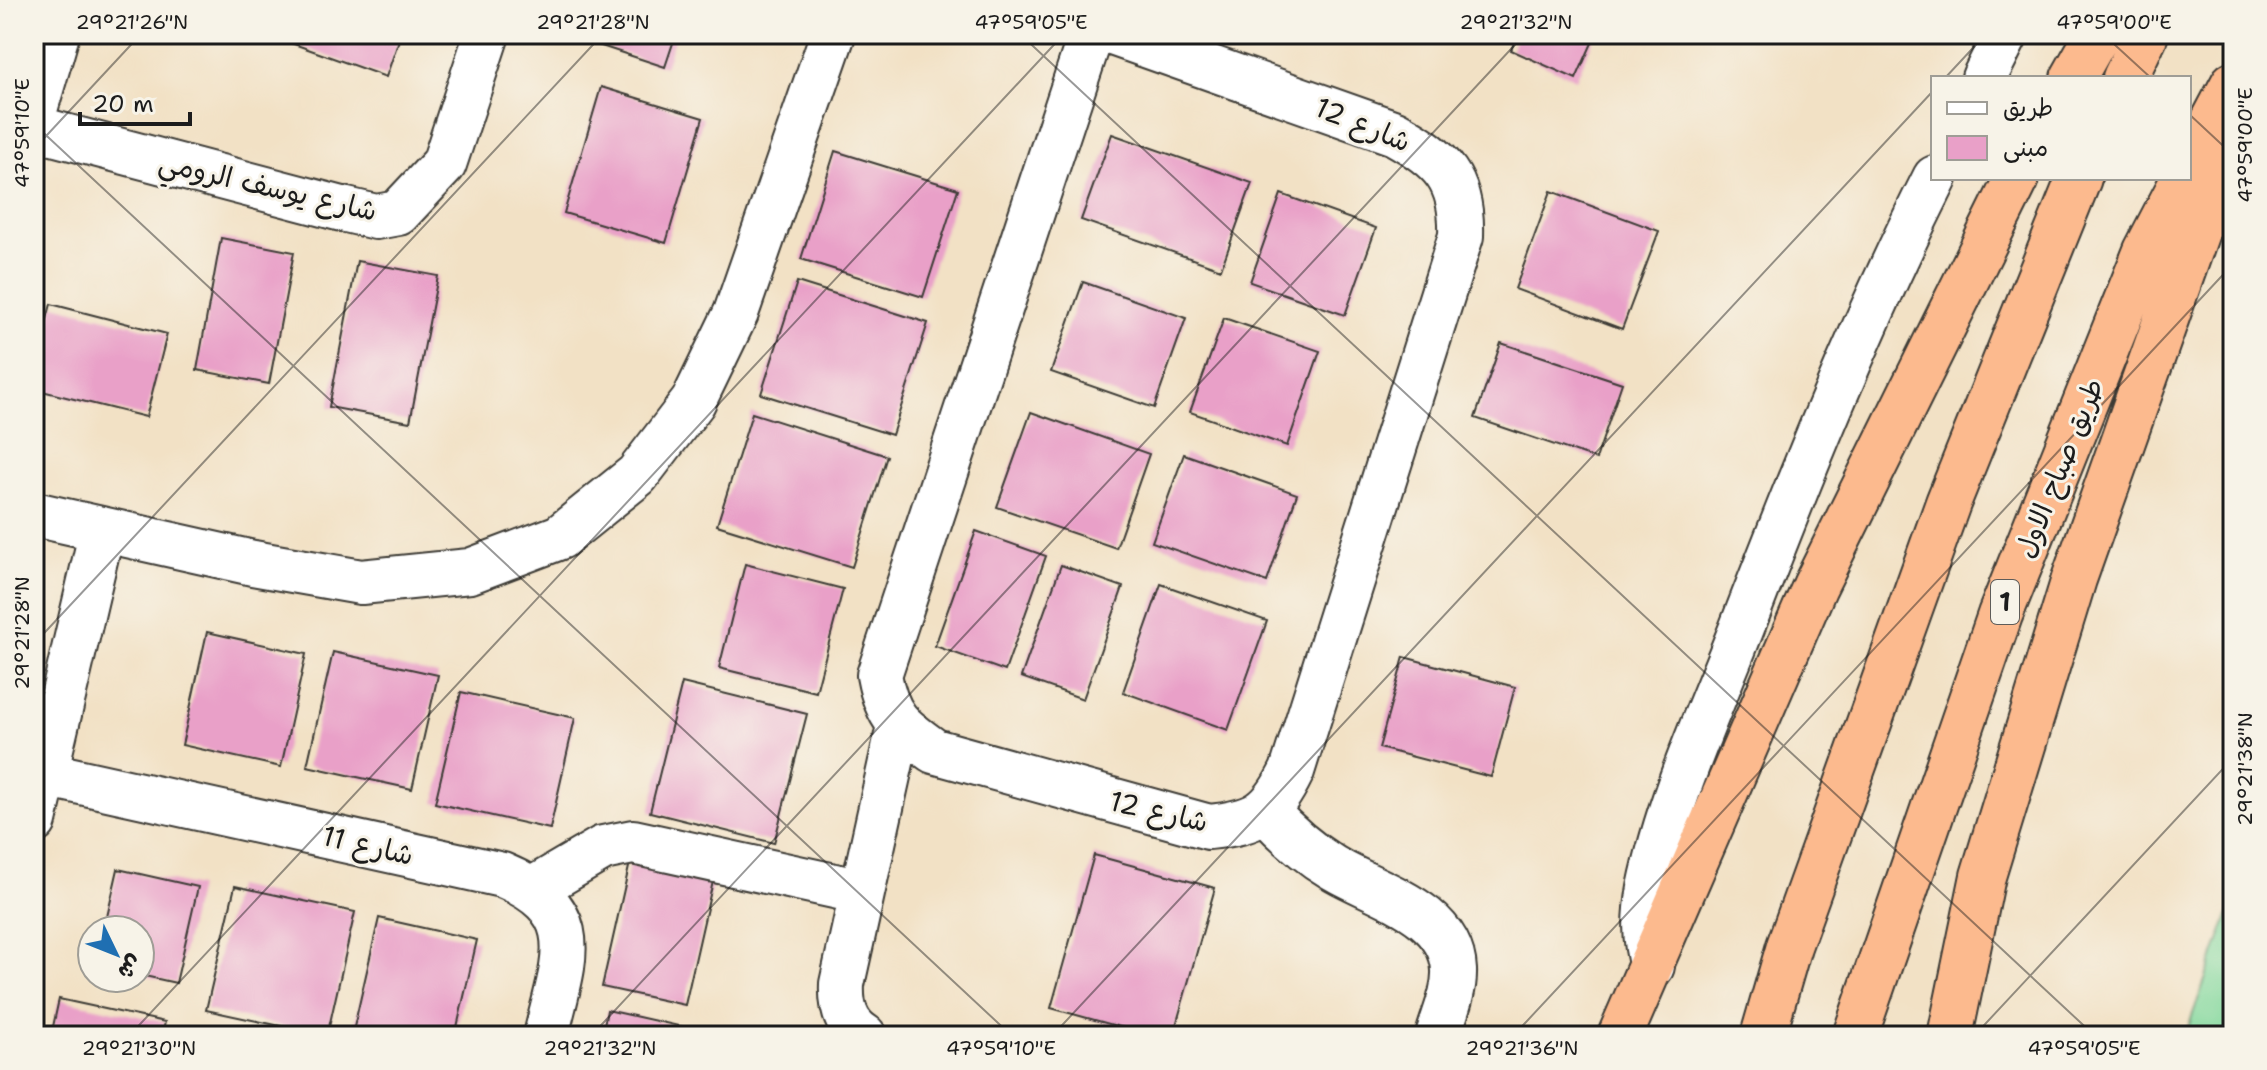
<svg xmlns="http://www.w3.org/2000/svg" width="2267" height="1070" viewBox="0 0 2267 1070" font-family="'Shantell Sans','Playpen Sans Arabic',sans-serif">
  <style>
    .green { fill: #82d89c; stroke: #4f7a5c; stroke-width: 2 }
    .building { fill: #e9a0c8 }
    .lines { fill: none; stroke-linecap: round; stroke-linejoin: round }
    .minor-casing { stroke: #3c3a35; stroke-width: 48 }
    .highway-casing { stroke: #3c3a35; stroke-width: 48 }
    .minor { stroke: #fff; stroke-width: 44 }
    .highway { stroke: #fcba8e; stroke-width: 44 }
    .ticks { fill: none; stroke: #1c1c1c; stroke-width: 2; stroke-opacity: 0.45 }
    .labels { text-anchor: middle; stroke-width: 6; stroke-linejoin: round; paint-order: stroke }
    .shield { fill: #f7f3e8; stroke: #5e5c59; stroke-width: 2 }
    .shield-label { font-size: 26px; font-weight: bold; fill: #1c1c1c }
    .street-label { font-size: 28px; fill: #1c1c1c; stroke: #f7f3e8 }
    .neatline { fill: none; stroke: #1c1c1c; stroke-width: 3 }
    .ticks-label { font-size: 20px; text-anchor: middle; fill: #1c1c1c }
  </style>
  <rect width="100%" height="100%" fill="#f7f3e8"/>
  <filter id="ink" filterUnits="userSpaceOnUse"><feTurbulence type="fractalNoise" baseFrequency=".0125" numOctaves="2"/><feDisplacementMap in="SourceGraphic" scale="16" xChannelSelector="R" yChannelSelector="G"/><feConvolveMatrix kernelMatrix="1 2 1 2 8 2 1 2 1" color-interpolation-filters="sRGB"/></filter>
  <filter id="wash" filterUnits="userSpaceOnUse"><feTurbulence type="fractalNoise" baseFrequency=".006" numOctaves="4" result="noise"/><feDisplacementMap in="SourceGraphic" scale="32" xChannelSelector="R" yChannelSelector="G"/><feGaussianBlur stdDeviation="1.8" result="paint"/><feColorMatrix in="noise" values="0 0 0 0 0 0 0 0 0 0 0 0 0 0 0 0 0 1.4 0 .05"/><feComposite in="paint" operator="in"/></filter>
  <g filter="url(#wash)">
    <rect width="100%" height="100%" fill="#f2e1c5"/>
    <path class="green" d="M2233,902v134h-48z"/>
    <g id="blocks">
      <path class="building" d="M266,34h135l-15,43z
        M575,34h101l-11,33 -91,-30z
        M1518,34h78l-20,45 -65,-29z
        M601,87l102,31 -37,125 -102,-30z
        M1112,134l140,49 -31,86 -140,-49z
        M835,151l123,38 -35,108 -122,-38z
        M1551,191l108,40 -37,98 -107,-40z
        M1281,194l95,34 -31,87 -95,-33z
        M221,238l73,14 -25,132 -72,-14z
        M357,261l81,15 -28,146 -81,-15z
        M797,282l131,41 -36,112 -131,-41z
        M1083,282l103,36 -32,90 -103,-36z
        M51,304l116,30 -21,83 -112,-28v-21z
        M1224,318l96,33 -33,95 -97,-34z
        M1501,343l121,40 -26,76 -121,-41z
        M1031,412l118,42 -33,94 -119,-41z
        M752,413l135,43 -35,111 -135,-42z
        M1184,454l113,40 -30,88 -115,-40z
        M976,531l70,25 -41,115 -70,-25z
        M745,564l98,25 -27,103 -97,-24z
        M1061,565l62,22 -40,112 -62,-22z
        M1161,584l106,37 -39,109 -105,-38z
        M207,632l99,22 -25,113 -99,-22z
        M333,652l105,23 -26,114 -105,-23z
        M1404,657l111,30 -24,90 -112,-29z
        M682,683l125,31 -33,129 -124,-31z
        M461,692l114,26 -25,111 -115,-26z
        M1094,855l121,33 -42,148h-20l-102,-28z
        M631,858l83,19 -29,128 -83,-18z
        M118,869l80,18 -22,96 -36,-8v-45h-36z
        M235,886l120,26 -28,124 -121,-26z
        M379,918l98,22 -22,96h-103z
        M59,999l106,23 -3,14h-111z
        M607,1010l112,25v1h-117z"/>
    </g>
  </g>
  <g filter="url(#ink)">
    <use href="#blocks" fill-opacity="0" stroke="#3c3a35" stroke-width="2"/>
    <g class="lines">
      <g class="minor-casing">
        <path id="minor" d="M1091,34l-212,641c8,43 21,52 55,76l275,76c47,-5 62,-13 83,-56l169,-535c2,-56 -19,-77 -66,-103l-280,-99
          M1984,78l22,-44
          M34,113l23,-79
          M34,128l308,81 34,8 22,-4 46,-49 43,-130
          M34,514l219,49 108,19 109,-11 90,-34 77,-62 56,-73 43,-89 97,-279
          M45,774l457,101c88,36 61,87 44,161
          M1266,811c20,22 41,41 66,56 42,26 119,43 122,103 1,22 -10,45 -16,66
          M34,821l68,-291
          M535,888l68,-40 30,-6 229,50
          M1652,966c-8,-27 -7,-51 -2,-78 18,-88 58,-174 91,-258 59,-153 120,-305 194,-452
          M864,1036c-19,-11 -23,-31 -22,-52l57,-258"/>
      </g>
      <g class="highway-casing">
        <path id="highway" d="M2073,78l25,-44
          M2125,78l21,-44
          M2197,152l36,-68
          M1620,1036l195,-450 202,-408
          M1763,1036l26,-90 159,-443 131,-325
          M1855,1036l145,-421 146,-364 38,-73
          M1950,1036l33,-160 91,-297 159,-449"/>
      </g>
      <use href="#minor" class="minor"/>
      <use href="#highway" class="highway"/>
    </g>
  </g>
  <path class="ticks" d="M1020,34l1075,1002M2103,34l48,44M1945,78l41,-44M2189,114l44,41M34,124l978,912M34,149l107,-115M34,644l569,-610M129,1036l935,-1002M591,1036l934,-1002M1052,1036l881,-945M1513,1036l720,-772M1974,1036l259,-278"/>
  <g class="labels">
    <rect class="shield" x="1991" y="580" width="28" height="44" rx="6"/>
    <g class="shield-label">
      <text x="2005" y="611">1</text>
    </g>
    <g class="street-label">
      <text transform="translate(1363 124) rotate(22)" y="10">شارع 12</text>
      <text transform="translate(268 186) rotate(13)" y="10">شارع يوسف الرومي</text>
      <text transform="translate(2059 468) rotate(-68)" y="10">طريق صباح الاول</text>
      <text transform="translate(1159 811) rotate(13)" y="10">شارع 12</text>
      <text transform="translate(368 845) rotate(13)" y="10">شارع 11</text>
    </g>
  </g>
  <rect width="2267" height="1070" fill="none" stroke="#f7f3e8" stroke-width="88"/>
  <rect x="1931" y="76" width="260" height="104" fill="#f7f3e8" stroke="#9f9d96" stroke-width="2"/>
  <rect x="1947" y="102" width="40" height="12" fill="#ffffff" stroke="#9f9d96" stroke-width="2"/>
  <text x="2003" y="116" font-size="24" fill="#1c1c1c">طريق</text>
  <rect x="1947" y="136" width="40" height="24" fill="#e9a0c8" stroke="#9f9d96" stroke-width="2"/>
  <text x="2003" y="156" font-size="24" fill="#1c1c1c">مبنى</text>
  <g transform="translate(116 954) rotate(133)"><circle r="38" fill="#f7f3e8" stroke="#9f9d96" stroke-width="2"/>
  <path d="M0-6L14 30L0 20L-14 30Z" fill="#1f6fb2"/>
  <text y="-12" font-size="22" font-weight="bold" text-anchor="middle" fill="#1c1c1c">ش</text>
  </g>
  <path d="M80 112v12h110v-12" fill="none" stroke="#1c1c1c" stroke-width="4"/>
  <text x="92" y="112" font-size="24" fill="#1c1c1c" stroke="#f7f3e8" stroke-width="6" paint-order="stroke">20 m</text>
  <rect x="44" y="44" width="2179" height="982" class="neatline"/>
  <g class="ticks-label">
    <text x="132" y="29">29°21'26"N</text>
    <text x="593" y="29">29°21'28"N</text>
    <text x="1031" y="29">47°59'05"E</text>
    <text x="1516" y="29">29°21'32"N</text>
    <text x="2114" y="29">47°59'00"E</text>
    <text transform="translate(22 133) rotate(-90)" y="7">47°59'10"E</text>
    <text transform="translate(2245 145) rotate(-90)" y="7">47°59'00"E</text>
    <text transform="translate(22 633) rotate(-90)" y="7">29°21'28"N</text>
    <text transform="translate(2245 769) rotate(-90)" y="7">29°21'38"N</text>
    <text x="139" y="1055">29°21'30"N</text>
    <text x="600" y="1055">29°21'32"N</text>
    <text x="1001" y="1055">47°59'10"E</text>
    <text x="1522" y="1055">29°21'36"N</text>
    <text x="2084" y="1055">47°59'05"E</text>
  </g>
</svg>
